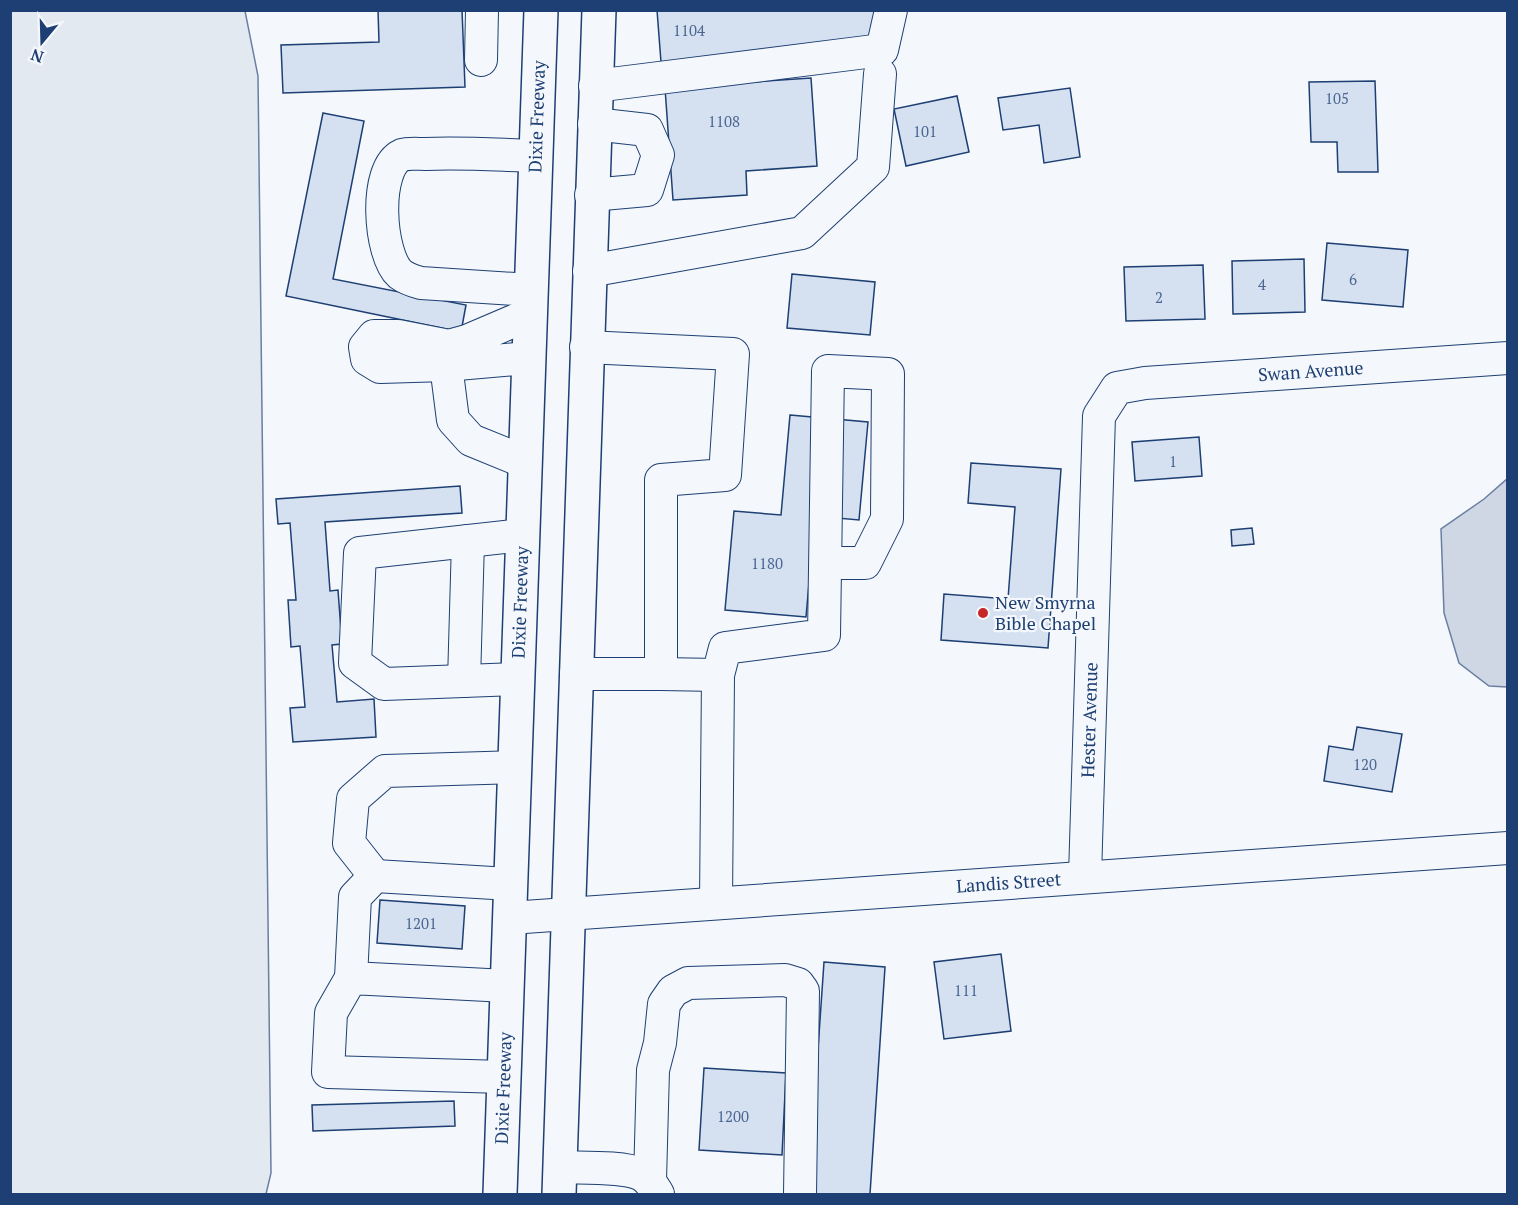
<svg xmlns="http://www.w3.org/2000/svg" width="1518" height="1205" viewBox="0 0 1518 1205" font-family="'PT Serif',serif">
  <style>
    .green { fill: #e3e9f0; stroke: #687fa3; stroke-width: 1.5 }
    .water { fill: #cfd7e4; stroke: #687fa3; stroke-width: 1.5 }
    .building { fill: #d5e0f0; stroke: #1d3f73; stroke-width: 1.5 }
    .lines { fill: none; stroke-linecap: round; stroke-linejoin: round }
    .minor-casing { stroke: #1d3f73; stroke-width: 34 }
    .major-casing { stroke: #1d3f73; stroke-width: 36 }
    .minor { stroke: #f4f7fb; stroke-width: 32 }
    .major { stroke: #f4f7fb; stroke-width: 33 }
    .poi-dot { fill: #c62828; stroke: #f4f7fb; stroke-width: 2 }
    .labels { text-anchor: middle; stroke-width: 4.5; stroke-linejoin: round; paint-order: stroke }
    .number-label { font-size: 15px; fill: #4b6792 }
    .street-label { font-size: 18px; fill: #1d3f73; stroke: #f4f7fb }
    .poi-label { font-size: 18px; fill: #1d3f73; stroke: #f4f7fb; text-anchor: start }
  </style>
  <rect width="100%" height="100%" fill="#f4f7fb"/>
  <path class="green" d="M11,10l234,1 13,65 13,1097 -5,21h-255z"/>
  <path class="water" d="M1507,479v208l-18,-1 -30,-23 -15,-50 -3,-84 43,-30z"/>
  <path class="building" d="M378,10h84l3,77 -182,6 -2,-48 98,-3z
    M657,10h220l3,36 -219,16z
    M811,78l6,88 -71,5 1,24 -74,5 -8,-112z
    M1375,81l3,91h-40l-1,-30h-26l-2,-60z
    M1070,88l10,69 -36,6 -5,-38 -36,5 -5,-32z
    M957,96l12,56 -63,14 -12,-57z
    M323,113l41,8 -31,158 133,26 -5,27 -175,-36z
    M1327,243l81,7 -5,57 -81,-7z
    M1304,259l1,53 -72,2 -1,-53z
    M1203,265l2,54 -79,2 -2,-54z
    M792,274l83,8 -5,53 -83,-7z
    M790,415l78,7 -9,98 -44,-4 -9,101 -81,-7 9,-99 47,4z
    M1199,437l3,39 -67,5 -3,-39z
    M971,463l90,6 -13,179 -107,-8 3,-46 64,5 7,-92 -47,-4z
    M460,486l2,27 -137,9 5,69 8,-1 4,54 -10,1 5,57 37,-3 2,38 -83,5 -3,-34 15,-1 -5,-61 -9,1 -3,-47h8l-6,-77 -12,1 -2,-25z
    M1252,528l2,16 -22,2 -1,-16z
    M1357,727l45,7 -10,58 -68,-11 5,-35 24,4z
    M380,900l85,6 -3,43 -85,-6z
    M1001,954l10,77 -67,8 -10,-77z
    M824,962l61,5 -15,227h-62z
    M704,1068l82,5 -4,82 -83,-5z
    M454,1101l1,25 -142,5 -1,-26z"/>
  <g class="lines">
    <g class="minor-casing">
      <g id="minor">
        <path d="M481,60l1,-50"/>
        <path d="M595,86l287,-36 9,-40"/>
        <path d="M591,195l56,-5 11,-35 -11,-25 -53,-6"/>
        <path d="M589,271l213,-38 71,-66 7,-93"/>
        <path d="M531,290l-110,-7c-8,-2 -14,-4 -21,-9 -21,-19 -27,-106 2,-119 6,-2 16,-1 23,-1 36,-2 74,1 110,2"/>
        <path d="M528,358l-82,7 -66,2 -13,-8 -2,-12 9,-11h24l51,10 18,-5 63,-27"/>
        <path d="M446,365l7,55 18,20 54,22"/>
        <path d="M576,674h85v-194l64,-5 8,-121 -147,-7"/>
        <path d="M661,674l57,1 -2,228"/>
        <path d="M718,675l7,-27 99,-13 4,-264 60,3 -1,145 -22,44h-39"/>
        <path d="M518,679l-134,5 -29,-21 5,-110 163,-18"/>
        <path d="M464,681l4,-140"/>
        <path d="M375,876l136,8"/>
        <path id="s1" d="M1085,876l14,-460 18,-28 28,-5 363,-25"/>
        <path id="s2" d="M510,918l998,-70"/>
        <path d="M351,978l4,-81 20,-21 -26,-33 4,-44 32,-28 130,-4"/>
        <path d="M504,1077l-176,-5 3,-59 20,-35 156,8"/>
        <path d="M560,1167c20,1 63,-1 80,7 9,4 13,12 18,20"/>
        <path d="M650,1180l3,-110 7,-27 4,-39 9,-13 15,-8 97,-3 13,4 5,7 -3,203"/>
      </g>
    </g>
    <g class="major-casing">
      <g id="major">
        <path id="s3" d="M500,1194l41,-1184"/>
        <path d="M559,1194l40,-1184"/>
      </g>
    </g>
    <use href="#minor" class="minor"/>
    <use href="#major" class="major"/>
  </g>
  <circle class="poi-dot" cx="983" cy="613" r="6"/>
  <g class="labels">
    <g class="number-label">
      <text x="689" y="36">1104</text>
      <text x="1337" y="104">105</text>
      <text x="724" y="127">1108</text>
      <text x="925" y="137">101</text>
      <text x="1353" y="285">6</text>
      <text x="1262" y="290">4</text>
      <text x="1159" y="303">2</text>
      <text x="1173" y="467">1</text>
      <text x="767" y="569">1180</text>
      <text x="1365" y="770">120</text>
      <text x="421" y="929">1201</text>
      <text x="966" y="996">111</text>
      <text x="733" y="1122">1200</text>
    </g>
    <g class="street-label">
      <text dy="6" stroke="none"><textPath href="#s3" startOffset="1078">Dixie Freeway</textPath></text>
      <text dy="6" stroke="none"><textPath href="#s1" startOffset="688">Swan Avenue</textPath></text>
      <text dy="6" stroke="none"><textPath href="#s3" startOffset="592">Dixie Freeway</textPath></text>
      <text dy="6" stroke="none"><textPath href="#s1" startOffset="156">Hester Avenue</textPath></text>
      <text dy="6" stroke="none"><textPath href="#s2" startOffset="500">Landis Street</textPath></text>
      <text dy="6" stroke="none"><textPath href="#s3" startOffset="106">Dixie Freeway</textPath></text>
    </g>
    <g class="poi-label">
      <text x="995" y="609">New Smyrna<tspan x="995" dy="21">Bible Chapel</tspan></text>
    </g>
  </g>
  <rect width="1518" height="1205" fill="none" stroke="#1d3f73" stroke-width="24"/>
  <g transform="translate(42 42) rotate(199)" stroke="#f4f7fb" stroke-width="4.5" paint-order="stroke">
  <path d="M0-4.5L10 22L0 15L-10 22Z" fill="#1d3f73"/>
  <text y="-9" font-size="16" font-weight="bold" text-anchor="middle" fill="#1d3f73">N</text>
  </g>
</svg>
